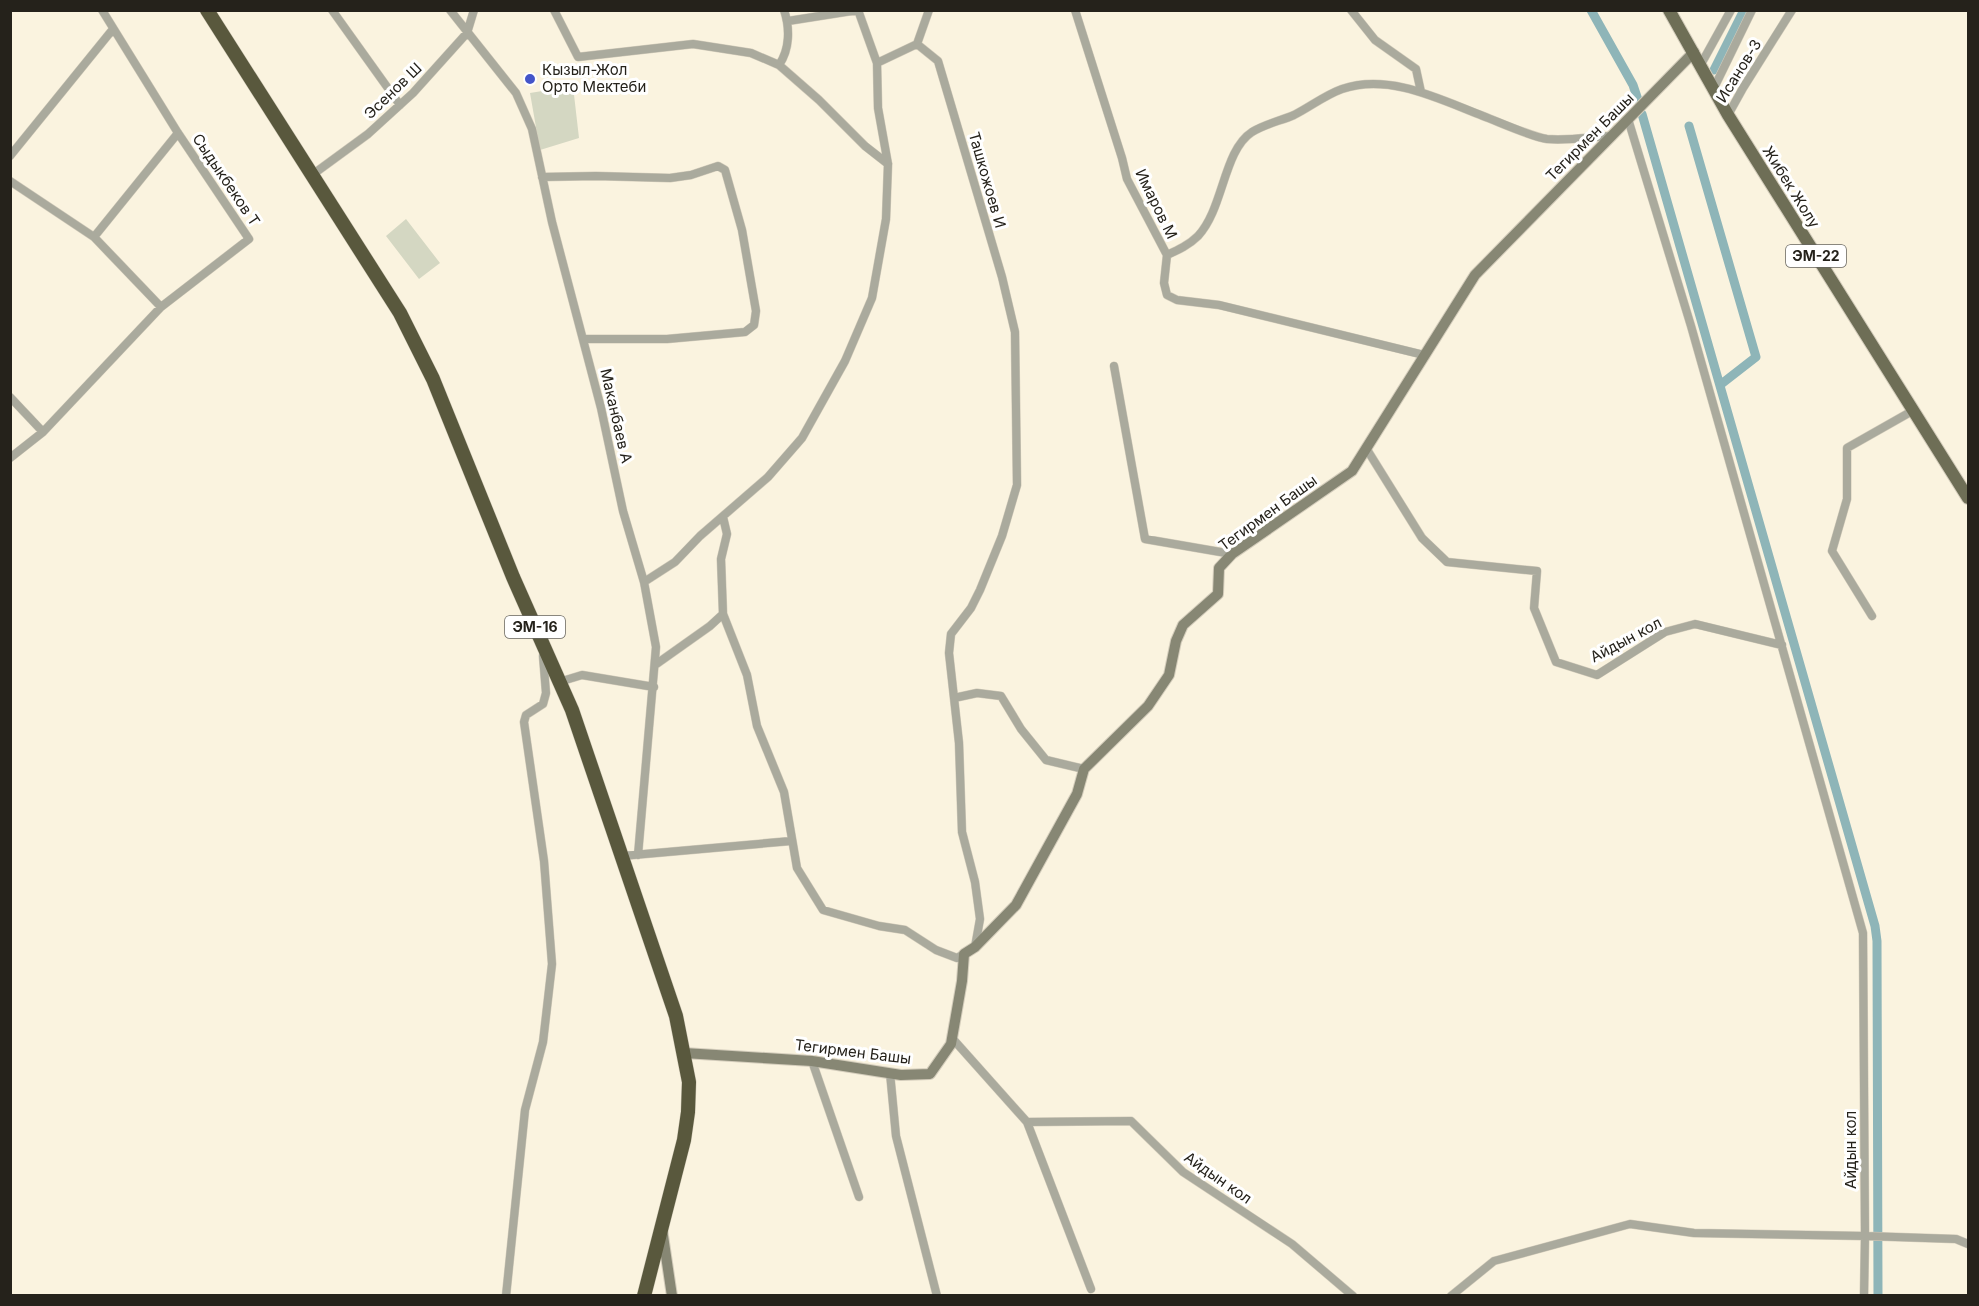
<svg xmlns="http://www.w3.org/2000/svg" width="1979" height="1306" viewBox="0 0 1979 1306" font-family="Inter,sans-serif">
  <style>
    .green { fill: #d4d7c2 }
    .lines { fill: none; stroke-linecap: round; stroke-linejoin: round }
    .canal { stroke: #8eb5b8; stroke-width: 9 }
    .street-casing { stroke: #d4cdbc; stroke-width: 9 }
    .secondary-casing { stroke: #d4cdbc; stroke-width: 12 }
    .primary-casing { stroke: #d4cdbc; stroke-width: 14 }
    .highway-casing { stroke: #d4cdbc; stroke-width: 15 }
    .street { stroke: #aaaa9d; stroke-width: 8 }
    .secondary { stroke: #878774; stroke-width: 10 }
    .primary { stroke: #6e6e56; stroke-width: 12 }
    .highway { stroke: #59583d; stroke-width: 14 }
    .poi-dot { fill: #4455c9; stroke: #fff; stroke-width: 2 }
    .labels { text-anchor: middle; stroke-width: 6; stroke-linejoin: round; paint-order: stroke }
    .shield { fill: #fff; stroke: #66645f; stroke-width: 1.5 }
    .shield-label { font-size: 14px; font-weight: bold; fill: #25221b }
    .poi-label { font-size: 15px; fill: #25221b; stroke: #fff; text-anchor: start }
    .street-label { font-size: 15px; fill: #25221b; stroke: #fff }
  </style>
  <rect width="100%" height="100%" fill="#faf3df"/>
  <path class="green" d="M573,86l6,52 -39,12 -10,-57z
    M406,219l34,44 -21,16 -33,-43z"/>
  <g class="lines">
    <path class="canal" d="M1591,10l42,75 5,15
      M1714,70l30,-60
      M1642,114l233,812 2,15 1,355
      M1689,126l67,231 -36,28"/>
    <g class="street-casing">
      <path id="street" d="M332,10l68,95
        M450,10l66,83 16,36 20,93 49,186 22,103 21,71 12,65 -18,208
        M554,10l24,47 115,-13 58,9 28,12 40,35 46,46 23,18
        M1075,10l47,148 5,21 40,76 -3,28 3,12 10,5 42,5 205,50
        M1351,10l24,30 41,29 5,23
        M788,21l70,-11
        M917,44l21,17 64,216 13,55 2,153 -15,51 -22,54 -9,18 -20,26 -2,19 10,90 3,89 13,50 5,37 -5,28
        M917,44l12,-34
        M877,63l40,-19
        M779,65c11,-16 11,-37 5,-55
        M1700,66l31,-56
        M1713,90l39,-80
        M1728,115l15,-27 49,-78
        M10,156l103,-127
        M312,175l56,-41 45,-41 54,-60 7,-23
        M542,177l54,-1 74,2 21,-3 27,-9 7,4 17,60 14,81 -2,14 -9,7 -78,7h-84
        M10,181l84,56 67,70
        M94,237l84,-104
        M1167,255c11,-5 22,-10 31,-19 26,-28 25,-85 54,-104 13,-8 28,-11 42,-17 16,-8 31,-20 48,-26 47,-16 97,10 141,27 16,6 49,21 64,23 20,2 44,-2 64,-3
        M1114,366l31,173 87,15
        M10,397l33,35
        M1366,448l56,90 25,24 90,9 -3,37 22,54 41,13 68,-43 30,-8 87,21
        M10,458l33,-26 118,-125 88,-68 -71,-106 -76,-123
        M723,517l4,17 -6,25 2,55 24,61 10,51 27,66 13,76 26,42 56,16 26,4 31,20 21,8 7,-4
        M644,582l31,-20 25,-26 68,-59 34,-39 43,-77 27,-63 14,-79 2,-55 -10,-56 -1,-45 -19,-53
        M1872,616l-40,-65 15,-52v-51l67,-38
        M655,665l55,-39 13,-12
        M559,682l23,-7 72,12
        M954,698l23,-5 24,3 20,33 25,31 38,9
        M622,856l169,-15
        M952,1038l75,84 104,-1 52,51 109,72 61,52
        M812,1061l47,136
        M890,1073l6,63 41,160
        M1027,1122l64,167
        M506,1296l19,-186 18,-68 9,-78 -8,-103 -20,-139 2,-7 17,-11 3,-11 -3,-37
        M1451,1296l43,-35 136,-37 64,9 171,3 -2,-303 -172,-607 -63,-207
        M1864,1296l1,-60 91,3 12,5"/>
    </g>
    <g class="secondary-casing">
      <path id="secondary" d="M684,1053l128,8 89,14 29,-1 21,-30 11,-63 2,-27 11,-7 41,-42 61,-111 7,-25 64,-63 21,-31 7,-34 7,-16 35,-31 1,-26 13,-14 120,-83 123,-196 219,-223
        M662,1229l10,67"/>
    </g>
    <g class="primary-casing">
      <path id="primary" d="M1669,10l59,105 240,383"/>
    </g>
    <g class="highway-casing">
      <path id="highway" d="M207,10l193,303 33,66 80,198 59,133 104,306 13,66 -1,30 -4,28 -40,156"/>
    </g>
    <use href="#street" class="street"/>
    <use href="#secondary" class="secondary"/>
    <use href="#primary" class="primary"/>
    <use href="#highway" class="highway"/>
  </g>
  <circle class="poi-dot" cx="530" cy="79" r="6"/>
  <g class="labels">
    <g class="shield">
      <rect x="1786" y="245" width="60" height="22" rx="4.5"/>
      <rect x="505" y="616" width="60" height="22" rx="4.5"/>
    </g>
    <g class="shield-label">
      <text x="1816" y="261">ЭМ-22</text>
      <text x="535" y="632">ЭМ-16</text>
    </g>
    <g class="poi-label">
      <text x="542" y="75">Кызыл-Жол<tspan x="542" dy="17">Орто Мектеби</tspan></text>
    </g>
    <g class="street-label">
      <text transform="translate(1739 71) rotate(-58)" y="5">Исанов-3</text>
      <text transform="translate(393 91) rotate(-44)" y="5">Эсенов Ш</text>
      <text transform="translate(1590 137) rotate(-45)" y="5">Тегирмен Башы</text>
      <text transform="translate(226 180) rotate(56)" y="5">Сыдыкбеков Т</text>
      <text transform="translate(987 180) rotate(74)" y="5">Ташкожоев И</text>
      <text transform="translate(1791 187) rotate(58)" y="5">Жибек Жолу</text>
      <text transform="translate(1156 204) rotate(64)" y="5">Имаров М</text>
      <text transform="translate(616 416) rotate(77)" y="5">Маканбаев А</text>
      <text transform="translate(1268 513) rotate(-36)" y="5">Тегирмен Башы</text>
      <text transform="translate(1626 640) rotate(-28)" y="5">Айдын кол</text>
      <text transform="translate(853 1052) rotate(7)" y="5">Тегирмен Башы</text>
      <text transform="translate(1851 1150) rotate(-90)" y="5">Айдын кол</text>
      <text transform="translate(1218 1178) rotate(35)" y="5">Айдын кол</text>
    </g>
  </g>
  <rect width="1979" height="1306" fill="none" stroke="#25221b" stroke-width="24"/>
</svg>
